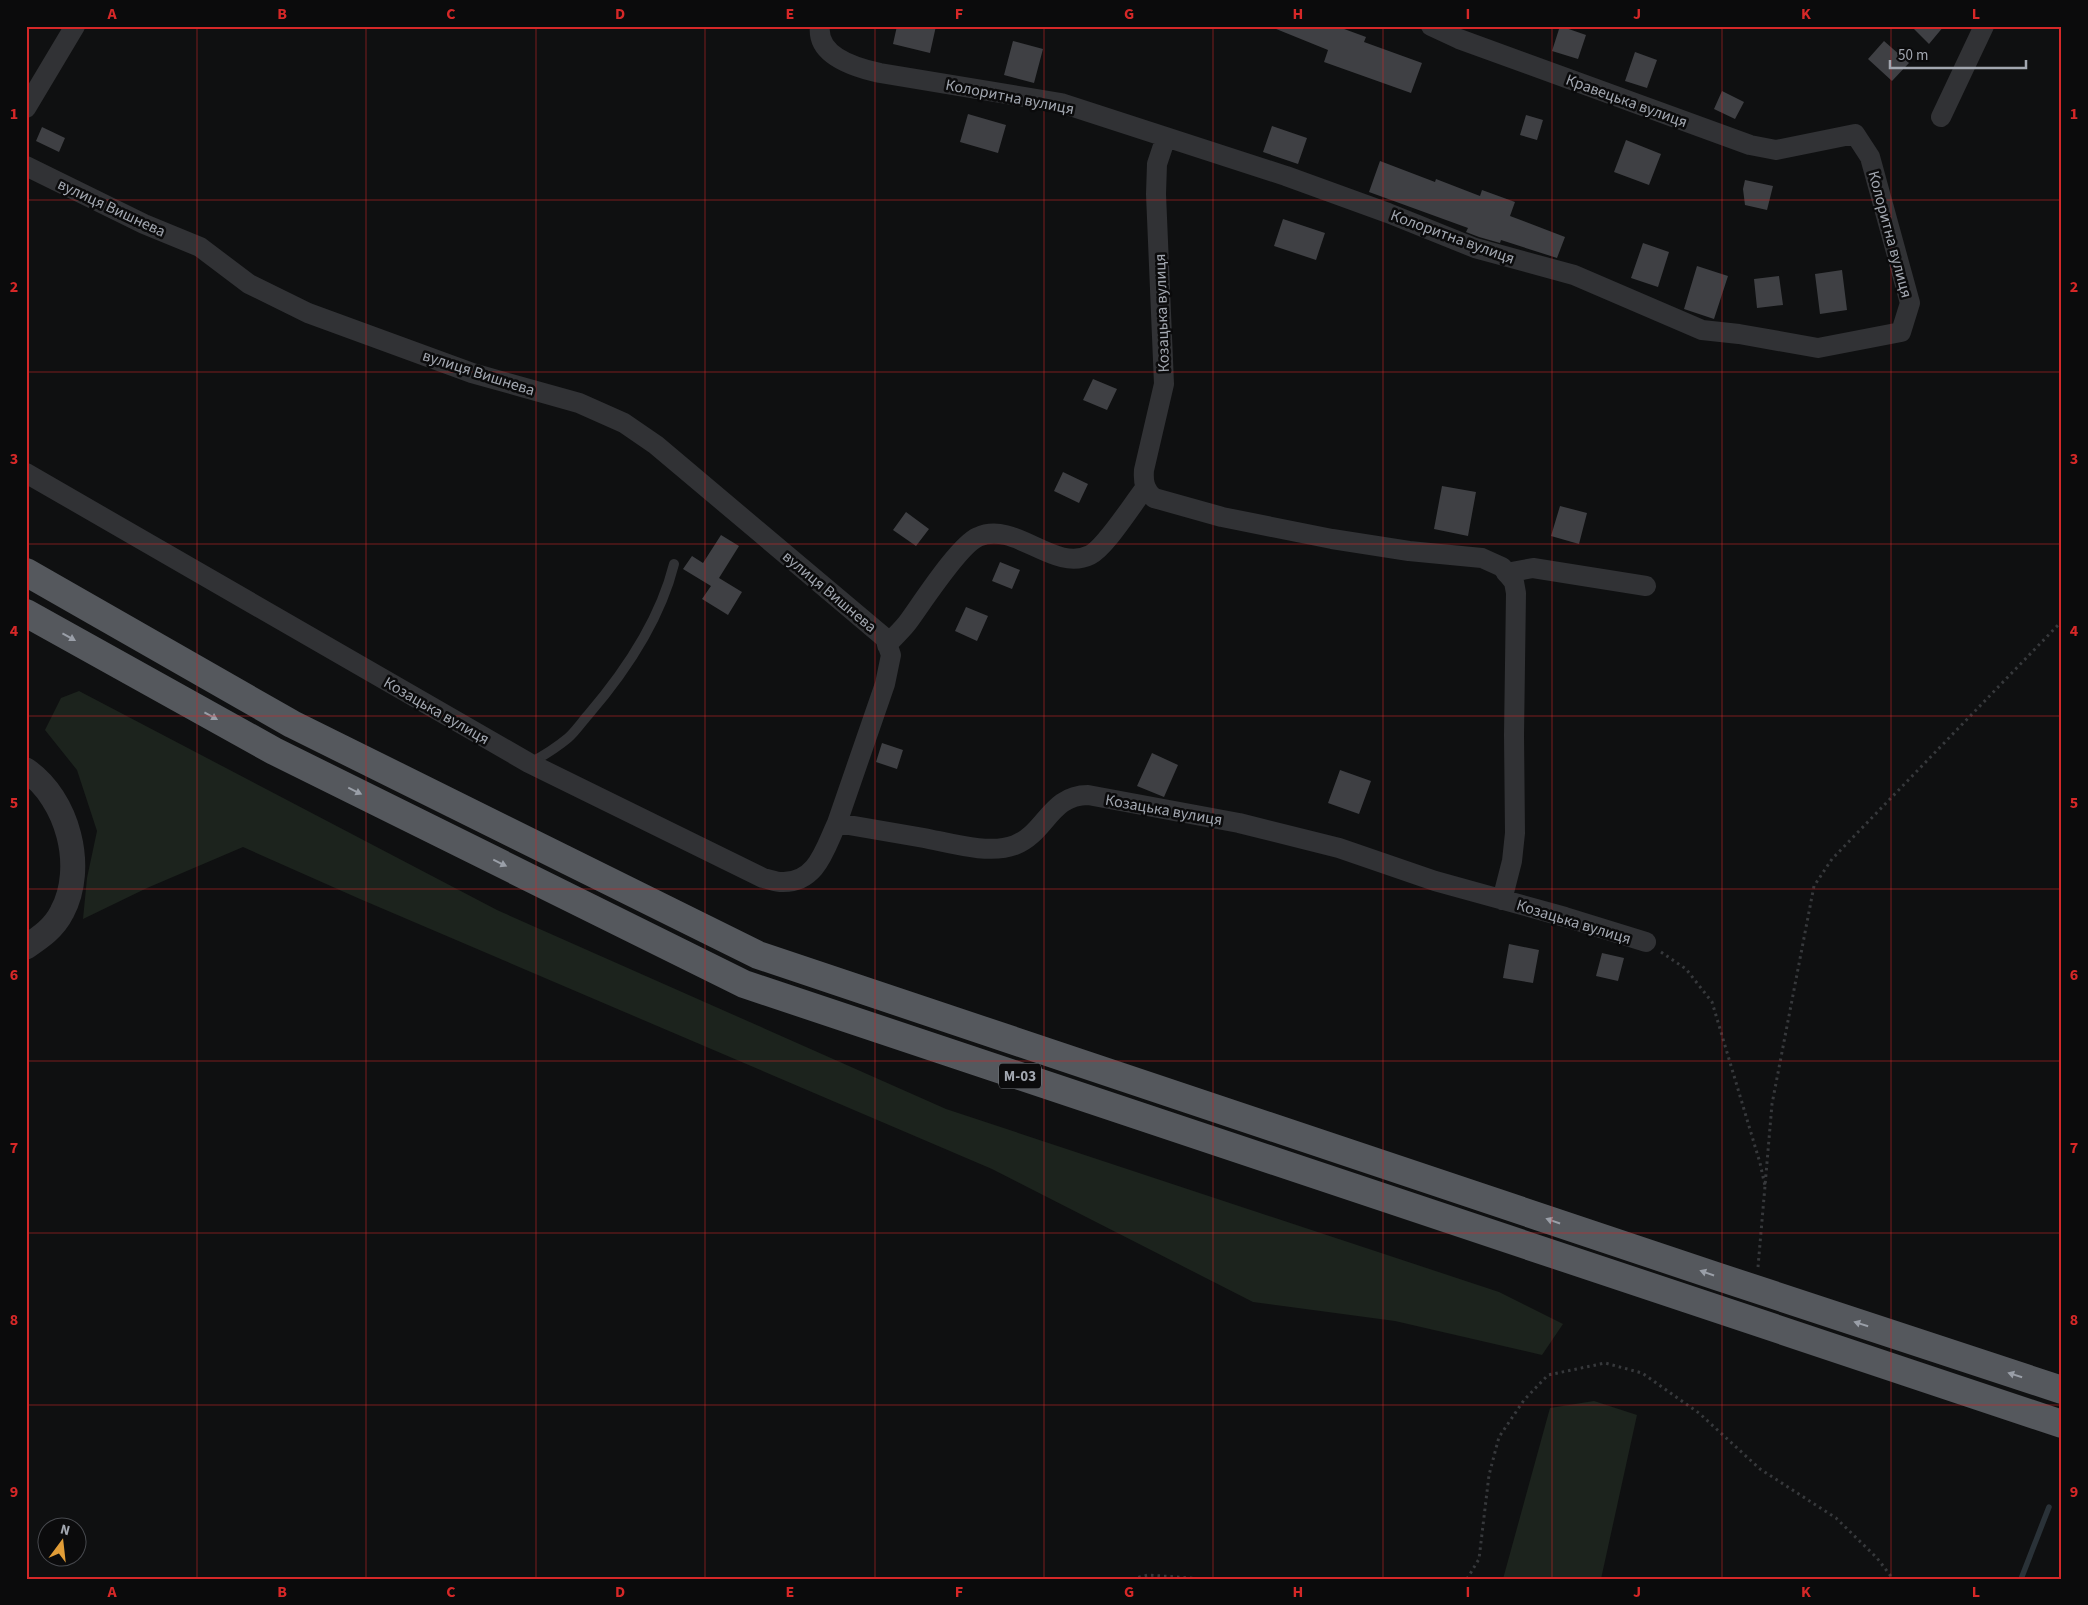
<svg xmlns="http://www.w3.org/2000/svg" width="2088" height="1605" viewBox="0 0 2088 1605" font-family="'Source Sans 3',sans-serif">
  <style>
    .green { fill: #1c231d }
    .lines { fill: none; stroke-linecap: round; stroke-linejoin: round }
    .stream { stroke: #2a3238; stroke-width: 5.5 }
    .building { fill: #3f4044 }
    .path { stroke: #37393c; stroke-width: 3; stroke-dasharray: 2.5 4; stroke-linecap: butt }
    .service { stroke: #313235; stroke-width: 10 }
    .minor { stroke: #313235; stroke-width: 20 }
    .tertiary { stroke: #313235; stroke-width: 25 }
    .trunk { stroke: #55585d; stroke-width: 28 }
    .oneway { fill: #9a9fa8 }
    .grid { fill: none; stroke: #d62828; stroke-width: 1; stroke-opacity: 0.55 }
    .labels { text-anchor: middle; stroke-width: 5; stroke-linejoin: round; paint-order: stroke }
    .shield { fill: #0b0b0c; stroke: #75787f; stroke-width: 1 }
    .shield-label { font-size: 15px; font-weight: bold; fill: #a2a7b0 }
    .street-label { font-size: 16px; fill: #a2a7b0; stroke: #0b0b0c }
    .neatline { fill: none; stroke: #d62828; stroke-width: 2 }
    .grid-label { font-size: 16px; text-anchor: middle; font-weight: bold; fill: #d62828 }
  </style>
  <rect width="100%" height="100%" fill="#0f1011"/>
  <path class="green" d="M79,691l418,219 449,199 553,183 64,32 -21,31 -147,-34 -142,-19 -261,-133 -632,-270 -117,-52 -96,41 -64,31 4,-41 10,-47 -20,-61 -32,-40 16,-32z
    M1594,1401l43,14 -36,164h-98l47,-171z"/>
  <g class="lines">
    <path class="stream" d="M2021,1579l28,-72"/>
  </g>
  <path class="building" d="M897,26h39l-6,27 -37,-9z
    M1269,26h67l30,11 -2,5 58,21 -11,30 -87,-31 4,-12z
    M1560,26l26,9 -8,24 -26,-8z
    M1911,26h33l-15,18z
    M1013,41l30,8 -9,34 -30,-8z
    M1884,41l25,22 -17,18 -24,-22z
    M1635,52l22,8 -10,28 -22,-7z
    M1722,91l22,11 -9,17 -21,-10z
    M968,114l38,11 -8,28 -38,-11z
    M1526,115l17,5 -6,20 -17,-5z
    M1272,126l35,12 -9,26 -35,-12z
    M42,127l23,11 -6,14 -23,-11z
    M1626,140l35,14 -12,31 -35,-13z
    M1380,161l55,21 1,-3 44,17 2,-6 33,12 -5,14 55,21 -8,21 -56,-18 -1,3 -21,-6 -13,-5 2,-4 -99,-36z
    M1745,180l28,6 -6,24 -22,-5 -2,-16z
    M1283,219l42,14 -9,27 -42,-14z
    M1643,243l26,9 -11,35 -27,-9z
    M1697,266l31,10 -14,43 -30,-10z
    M1842,270l5,40 -27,4 -5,-40z
    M1779,276l4,29 -26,3 -3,-29z
    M1093,379l24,10 -10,21 -24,-10z
    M1063,472l25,12 -9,19 -25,-12z
    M1442,486l34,6 -8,44 -34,-7z
    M1560,506l27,7 -8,31 -28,-8z
    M906,512l23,17 -13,17 -23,-16z
    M721,535l18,11 -20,32 23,14 -14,23 -26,-16 9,-13 -28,-17 9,-13 11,7z
    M1000,562l20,8 -8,19 -20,-8z
    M966,607l22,9 -11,25 -22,-10z
    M882,743l21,7 -6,19 -21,-7z
    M1152,753l26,12 -14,32 -27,-11z
    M1340,770l31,11 -12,33 -31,-11z
    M1509,944l30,6 -6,33 -30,-5z
    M1602,953l22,5 -6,23 -22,-5z"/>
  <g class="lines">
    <path class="path" d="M1661,952l25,17 26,33 48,161 5,23 7,-82 42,-218 18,-27 230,-238
      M1758,1267l7,-81
      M1132,1579l16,-4 56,4
      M1467,1579l12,-20 10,-84 10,-38 25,-37 24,-25 57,-12 37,10 57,40 61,56 76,49 41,40 16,21"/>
    <path class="service" d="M530,763c13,-7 26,-15 38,-25 7,-6 13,-15 20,-23 37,-43 72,-95 86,-151"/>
    <path class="minor" d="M820,26c-4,30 37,42 60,47l181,30 225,73 102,37 87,35 99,27 128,55 37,4 79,14 83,-16 9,-29 -40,-146 -15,-23 -79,16 -26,-5 -291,-106 -28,-13
      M26,108l49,-82
      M1941,117l43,-91
      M1166,137l-9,27 -1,30 8,190 -20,86c-1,13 1,20 10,28l68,19 110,22 77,12 73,7 20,9 12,15 2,11 -2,142 1,98 -3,28 -10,39
      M26,166l118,58 56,23 49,37 59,29 164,60 107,30 45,20 32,22 229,193 6,17 -6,29 -48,139
      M26,473l503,290 234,115c6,1 13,4 19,4 35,1 43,-34 55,-59 29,5 58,10 87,15 26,5 66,17 91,7 31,-12 35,-50 73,-50l151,28 100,25 96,33 130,36 81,25
      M1506,573l27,-5 113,18
      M887,645c7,-8 15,-15 21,-23 14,-19 51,-77 70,-85 37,-17 76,36 112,18 16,-8 43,-52 56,-68"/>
    <path class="tertiary" d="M26,770c42,29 60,97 36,142 -8,16 -21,25 -36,35"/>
    <path class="trunk" d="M26,572l266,152 466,231 958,321 346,114
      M26,613l248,138 470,233 1318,440"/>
  </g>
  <defs><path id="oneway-solid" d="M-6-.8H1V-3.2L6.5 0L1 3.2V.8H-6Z" transform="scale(1.25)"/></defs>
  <g class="oneway">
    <use href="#oneway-solid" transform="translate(69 637) rotate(29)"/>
    <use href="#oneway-solid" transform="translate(211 716) rotate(29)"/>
    <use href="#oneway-solid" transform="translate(355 791) rotate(26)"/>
    <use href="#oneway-solid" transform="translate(500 863) rotate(26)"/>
    <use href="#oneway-solid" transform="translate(1553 1221) rotate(-161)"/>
    <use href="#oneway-solid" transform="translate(1707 1273) rotate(-161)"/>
    <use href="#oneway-solid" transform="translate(1861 1324) rotate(-162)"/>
    <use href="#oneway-solid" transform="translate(2015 1375) rotate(-162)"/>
  </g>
  <path class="grid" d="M197,26v1553M366,26v1553M536,26v1553M705,26v1553M875,26v1553M1044,26v1553M1213,26v1553M1383,26v1553M1552,26v1553M1722,26v1553M1891,26v1553M26,200h2036M26,372h2036M26,544h2036M26,716h2036M26,889h2036M26,1061h2036M26,1233h2036M26,1405h2036"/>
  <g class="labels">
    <rect class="shield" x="999" y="1063.5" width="42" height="25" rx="4"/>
    <g class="shield-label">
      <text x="1020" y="1081">М-03</text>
    </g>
    <g class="street-label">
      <text transform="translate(1010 96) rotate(11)" y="6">Колоритна вулиця</text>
      <text transform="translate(1627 100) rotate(20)" y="6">Кравецька вулиця</text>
      <text transform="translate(112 207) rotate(25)" y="6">вулиця Вишнева</text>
      <text transform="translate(1891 234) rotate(75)" y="6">Колоритна вулиця</text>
      <text transform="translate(1453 236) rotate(20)" y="6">Колоритна вулиця</text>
      <text transform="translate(1161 313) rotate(-92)" y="6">Козацька вулиця</text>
      <text transform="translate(479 372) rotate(18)" y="6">вулиця Вишнева</text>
      <text transform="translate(830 591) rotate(40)" y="6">вулиця Вишнева</text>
      <text transform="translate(437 710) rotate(30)" y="6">Козацька вулиця</text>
      <text transform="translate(1164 809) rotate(10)" y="6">Козацька вулиця</text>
      <text transform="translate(1574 921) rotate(17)" y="6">Козацька вулиця</text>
    </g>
  </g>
  <rect width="2088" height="1605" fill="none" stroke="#0b0b0c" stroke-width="55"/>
  <g transform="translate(62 1542) rotate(15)"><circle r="24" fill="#0b0b0c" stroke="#47494e"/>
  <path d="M0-4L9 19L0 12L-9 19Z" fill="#e19d37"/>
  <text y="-8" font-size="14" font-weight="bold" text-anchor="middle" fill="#a2a7b0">N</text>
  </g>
  <path d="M1890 60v8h136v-8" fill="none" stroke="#a2a7b0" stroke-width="2.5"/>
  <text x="1898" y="60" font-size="15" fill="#a2a7b0" stroke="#0b0b0c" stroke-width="4" paint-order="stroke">50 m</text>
  <rect x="28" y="28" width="2032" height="1550" class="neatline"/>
  <g class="grid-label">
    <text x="112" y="19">A</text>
    <text x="282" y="19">B</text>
    <text x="451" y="19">C</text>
    <text x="620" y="19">D</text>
    <text x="790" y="19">E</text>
    <text x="959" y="19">F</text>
    <text x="1129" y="19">G</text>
    <text x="1298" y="19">H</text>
    <text x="1468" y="19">I</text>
    <text x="1637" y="19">J</text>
    <text x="1806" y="19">K</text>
    <text x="1976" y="19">L</text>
    <text x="14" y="119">1</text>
    <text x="2074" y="119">1</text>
    <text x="14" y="292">2</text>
    <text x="2074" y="292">2</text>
    <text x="14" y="464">3</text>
    <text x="2074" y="464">3</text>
    <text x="14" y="636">4</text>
    <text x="2074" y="636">4</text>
    <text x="14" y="808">5</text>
    <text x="2074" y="808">5</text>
    <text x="14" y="980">6</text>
    <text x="2074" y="980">6</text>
    <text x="14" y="1153">7</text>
    <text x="2074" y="1153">7</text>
    <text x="14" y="1325">8</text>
    <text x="2074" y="1325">8</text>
    <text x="14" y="1497">9</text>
    <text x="2074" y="1497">9</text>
    <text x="112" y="1597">A</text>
    <text x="282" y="1597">B</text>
    <text x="451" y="1597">C</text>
    <text x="620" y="1597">D</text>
    <text x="790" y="1597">E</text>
    <text x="959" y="1597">F</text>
    <text x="1129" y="1597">G</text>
    <text x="1298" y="1597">H</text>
    <text x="1468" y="1597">I</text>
    <text x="1637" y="1597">J</text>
    <text x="1806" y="1597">K</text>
    <text x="1976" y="1597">L</text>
  </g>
</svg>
